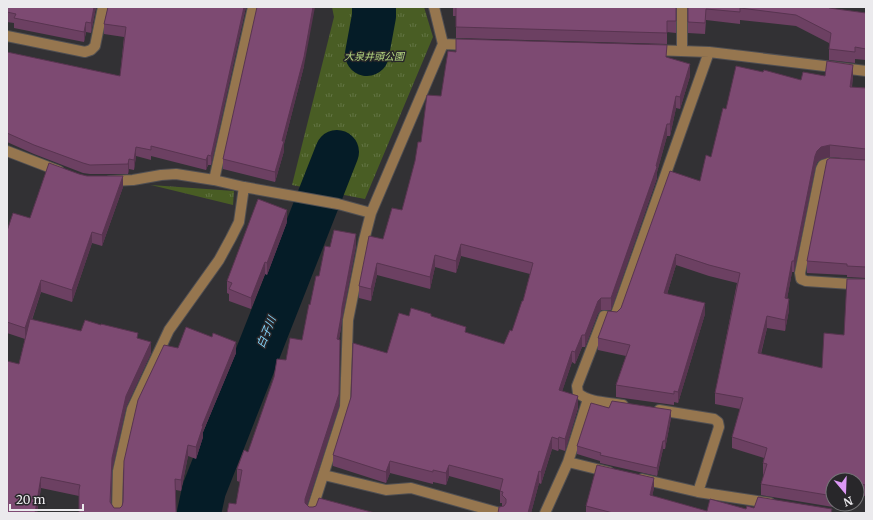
<svg xmlns="http://www.w3.org/2000/svg" width="873" height="520" viewBox="0 0 873 520" font-family="Merriweather,'Noto Sans JP',serif">
  <style>
    .grass { fill: url(#grass-tufts) }
    .lines { fill: none; stroke-linecap: round; stroke-linejoin: round }
    .river { stroke: #051c27; stroke-width: 44 }
    .minor-casing { stroke: #504f52; stroke-width: 12 }
    .minor { stroke: #96764f; stroke-width: 10 }
    .wall { fill: #6c4062 }
    .shaded-wall { fill: #583450 }
    .building { fill: #7d4a72; stroke: #583450 }
    .labels { text-anchor: middle; stroke-width: 3; stroke-linejoin: round; paint-order: stroke }
    .park-label { font-size: 10px; font-style: italic; fill: #b6d880; stroke: #28272a }
    .water-label { font-size: 11px; font-style: italic; fill: #80d1f7; stroke: #28272a }
  </style>
  <defs>
    <pattern id="grass-tufts" width="24" height="20" patternUnits="userSpaceOnUse"><rect width="24" height="20" fill="#495d24"/><path d="M3 7l-1-3M5 7V3M7 7l1-3M15 17l-1-3M17 17v-4M19 17l1-3" fill="none" stroke="#637444"/></pattern>
  </defs>
  <rect width="100%" height="100%" fill="#323134"/>
  <path class="grass" d="M332,7h92l9,30 -68,162 -73,-14 42,-168z
    M151,185l83,6 -1,14z"/>
  <g class="lines">
    <path class="river" d="M367,54l7,-38v-9
      M199,513l5,-23 133,-338"/>
    <g class="minor-casing">
      <path id="minor" d="M7,36l78,16 6,-2 4,-4 8,-39
        M443,44l26,1
        M653,50l56,2 157,19
        M682,51v-44
        M7,151l52,20
        M866,166l-37,-3 -6,2 -2,4 -21,104 1,6 5,2 60,4
        M214,180l39,-173
        M110,181l23,-1 28,-5 15,-1 38,6 30,7 94,17 33,9
        M623,405c-15,-3 -33,-2 -45,-12l-1,-7 27,-70 11,1 94,-265
        M659,410l55,9 4,3 1,5 -21,65 72,11
        M568,462l41,10
        M324,475l62,15 25,-2 89,25
        M642,479l56,13
        M117,513l1,-42 14,-62 37,-79 50,-70 12,-22 8,-16 5,-35
        M311,513l34,-106 3,-87 16,-80 7,-27 72,-169 -9,-37
        M545,513l23,-51 20,-63"/>
    </g>
    <use href="#minor" class="minor"/>
  </g>
  <path class="wall" d="M7,7h89l-5,26 -5,-1 -2,10 -70,-14v-5l-7,-1z
    M108,7h138l-35,158h-3l-2,5 -55,-14v4l-15,-4 -2,14 -5,-1 -1,5h-38l-7,-1 -49,-19 -27,-12v-90l113,24 4,-39 -20,-3v-10z
    M453,7h223v26l-9,-1v12l-211,-6v-22h-3z
    M688,7h143l-1,1 36,5v47l-11,-1v4l-26,-3v-17l-33,-17 -56,-6v4l-34,-4 -1,14 -17,-1z
    M456,52l211,5 23,19 -10,33 -4,-1 -6,28h-3l-10,36v6l-46,132h-10l-3,3 -13,34h-3l-7,17 -3,-2 -10,29 16,17 -13,43 -6,-2 -1,2 -6,-2 -11,35 -2,-1 -8,30h-33l4,-6v-4h-2v-13l-51,-14 -3,9 -13,-3v2l-43,-11 -4,10 -53,-17v-11l54,-102 22,-37h22l35,17 38,11 8,-13 11,-30 7,-27 -69,-18 -5,17 -21,-6 -5,22 -53,-14 -6,26 -12,-3v-12l24,-47 19,-29 19,-68 20,-46z
    M304,66l-20,78v7l-9,31 -52,-13v-10z
    M763,72l38,8 24,-4h28l-1,11 14,1v72l-36,-3 -9,2 -4,3 -2,6 -21,104h-2l-5,27 2,11 -4,21 -18,-3 -6,26 61,14 22,-33 22,-56v217l-9,-1v-15h-24v27l-72,-12v-11l3,-9 -1,-1v-11l1,-5 -32,-10v-11l8,-28 -25,-5v-11l22,-110 -28,-7 -33,-11 -9,29 38,20 -27,89 -4,-1v3l-58,-8v-12l10,-29 -28,-6v-12l19,-26 4,-4 79,-127 11,-24 15,-48z
    M866,160v118l-19,-1v-2l-40,-2v-12z
    M123,187l-21,59 -10,-3 -20,59 -31,-10 -9,28 49,11 57,8 13,14 -25,54 -14,63 -1,33 1,2 2,3h6l2,-2 56,-158 58,5 -33,79v5l-7,22 -8,-3 -7,35 -5,-1v23h-97v-17l-38,-8 -4,25h-30l12,-149 6,-25 -18,-6v-102l23,-13z
    M287,222l-20,53 -2,-1 -14,35 -22,-8v-7l-2,-1v-12z
    M356,246l-14,73 -1,9 -2,11 1,12 -1,55 -32,99 2,2 66,6 -139,-9 4,-22 -3,-1v-12l11,-17 38,-92 16,-20 8,-35 9,-29 11,-29z
    M609,408l62,10 -6,31h-2l-6,27 -57,-13v-2l-23,-7v-8z
    M654,488l-2,8 55,15 39,-2 8,-1 78,5h-246v-7z"/>
  <path class="shaded-wall" d="M94,7h2l-5,26v-10z
    M244,7h2l-35,158v-9z
    M313,7h2l-11,59 -20,78v7l-9,31v-10l7,-31z
    M86,22v10l-2,10v-10z
    M690,64v12l-10,33v-12z
    M853,65v11l-3,22v-11z
    M676,96v12l-6,28v-12z
    M667,124v12l-10,36v6l-46,132v-12l45,-132z
    M830,145v12l-9,2 -4,3 -2,6 -21,104v-11l21,-105 2,-5 4,-4z
    M136,147v9l-2,14v-10z
    M208,155v10l-2,5v-10z
    M129,159v10l-1,5v-10z
    M123,176v11l-21,59v-11z
    M287,210v12l-20,53v-12z
    M92,232v11l-20,59v-12z
    M356,234v12l-14,73 -1,9 -4,22v-11l5,-32z
    M461,244v12l-5,17v-12z
    M676,254v11l-12,39v-11z
    M435,255v12l-5,22v-12z
    M792,261v11l-7,38v-12z
    M265,262v12l-14,35v-11z
    M377,263v12l-6,26v-12z
    M41,280v12l-16,47v-11z
    M601,298v12l-3,3 -13,34v-12l13,-34z
    M789,299v11l-4,21v-11z
    M705,303v11l-27,89v-11z
    M767,316v12l-9,36v-11z
    M582,335v12l-7,17v-12z
    M340,340l-1,66 -34,105v-12z
    M151,342v11l-25,54 -14,63v-12l14,-62z
    M236,342v11l-33,79v5l-7,22v-12l6,-21z
    M572,351v11l-13,39v-11z
    M578,396v12l-13,43v-12z
    M671,410v8l-6,31v-8z
    M552,437v12l-11,35v-12z
    M559,437v12l-1,2v-12z
    M663,441v8l-6,27v-8z
    M188,445v11l-7,35v-11z
    M390,461v12l-4,10v-11z
    M449,465v11l-3,9v-12z
    M539,471v12l-8,30h-3z
    M41,477v11l-4,25h-2z
    M654,478v10l-4,18v-11z"/>
  <path class="building" d="M7,7h87l-3,16 -5,-1 -2,10 -70,-14 2,-4 -9,-2z
    M108,7h136l-33,149 -3,-1 -2,5 -55,-14v4l-15,-3 -2,13 -5,-1 -1,5 -38,1 -7,-2 -49,-18 -27,-12v-81l113,24 6,-49 -22,-3z
    M257,7h56l-9,50 -22,84h2l-9,31 -52,-13z
    M456,7h220v14h-9v12l-211,-6z
    M688,7h141v1l37,5v36l-11,-2v5l-26,-3 2,-16 -35,-18 -56,-7v4l-34,-3 -1,14 -17,-1z
    M456,39l211,6 -1,12 24,7 -10,33 -4,-1 -6,28h-3l-11,42 1,1 -46,131h-10l-3,3 -13,34h-3l-7,17 -3,-1 -13,39 19,6 -13,43 -6,-2 -1,2 -6,-2 -11,35 -2,-1 -11,42h-30l1,-6 5,-1 2,-3v-4l-4,-4 1,-3 -3,-1 3,-12 -54,-14 -3,8 -13,-3v2l-43,-11 -4,11 -53,-17 18,-58 2,-54 34,10 12,-40 10,3 2,-8 20,6v2l35,11 -1,5 39,12 6,-14 2,1 10,-30h1l10,-38 -72,-19 -5,17 -21,-6 -5,22 -53,-14 -6,26 -12,-3 10,-50 14,3 9,-31 10,2 13,-49 3,-19h3l6,-47 14,1 7,-45 8,1z
    M827,61l26,4 -3,22 16,1v61l-36,-4 -9,2 -4,4 -2,5 -21,105h-2l-7,37 4,1 -4,21 -18,-4 -9,37 64,15 2,-35 20,2 3,-56h19v206l-9,-1v-4h-24v16l-72,-12 6,-20 -4,-1 4,-15 -35,-11 11,-39 -28,-5 25,-120 -31,-8 -33,-11 -12,39 41,10 -27,89 -4,-1v3l-58,-9 14,-40 -32,-7 10,-27 9,1 4,-4 49,-137 30,10 6,-26 5,2 12,-49 3,1 10,-43 27,6 1,-2 37,10 2,-8 22,4z
    M830,158l36,2v107l-19,-1v-2l-40,-3 20,-101z
    M49,163l30,11 8,2h36l-21,59 -10,-3 -20,58 -31,-10 -16,48 -18,-6v-91l6,-18 17,5z
    M258,199l29,11 -20,53 -2,-1 -14,36 -22,-9 3,-6 -5,-2z
    M334,230l22,4 -14,73 -1,10 -4,22 3,1 -1,54 -34,105v4l4,4h4l3,-1 3,-8 56,15h-148l2,-10 7,1 6,-34 -5,-1 7,-19 4,2 26,-75 3,-18 9,1 4,-22 12,2 7,-36 1,1 6,-29h3l6,-30 5,1z
    M30,319l51,12 4,-11 16,5v-1l37,9 -1,5 14,4 -25,54 -14,62 -2,44 4,6h6l2,-2 1,-4 1,-41 14,-61 26,-55 14,3 8,-21 26,10 1,-4 23,9 -34,84h1l-7,21 -8,-2 -7,35 -6,-1 1,31v3h-97v-23l1,-5 -39,-8 -6,36h-28v-152l12,3z
    M612,401l59,9 -6,31h-2l-6,27 -57,-13 1,-2 -24,-7 14,-43 18,5z
    M597,465l57,13 -4,17 57,16 3,-12 36,10 1,-3 7,2 4,-11 74,12 -1,4h-218l-27,-7z"/>
  <g class="labels">
    <g class="park-label">
      <text x="374" y="60">大泉井頭公園</text>
    </g>
    <g class="water-label">
      <text transform="translate(266 332) rotate(-68)" y="4">白子川</text>
    </g>
  </g>
  <rect width="873" height="520" fill="none" stroke="#ebeaed" stroke-width="16"/>
  <g transform="translate(845 492) rotate(161)"><circle r="19" fill="#28272a" stroke="#767578"/>
  <path d="M0-3L7 15L0 10L-7 15Z" fill="#dc99f5"/>
  <text y="-6" font-size="11" font-weight="bold" text-anchor="middle" fill="#ebeaed">N</text>
  </g>
  <path d="M10 504v6h73v-6" fill="none" stroke="#ebeaed" stroke-width="2"/>
  <text x="16" y="504" font-size="12" fill="#ebeaed" stroke="#28272a" stroke-width="3" paint-order="stroke">20 m</text>
</svg>
